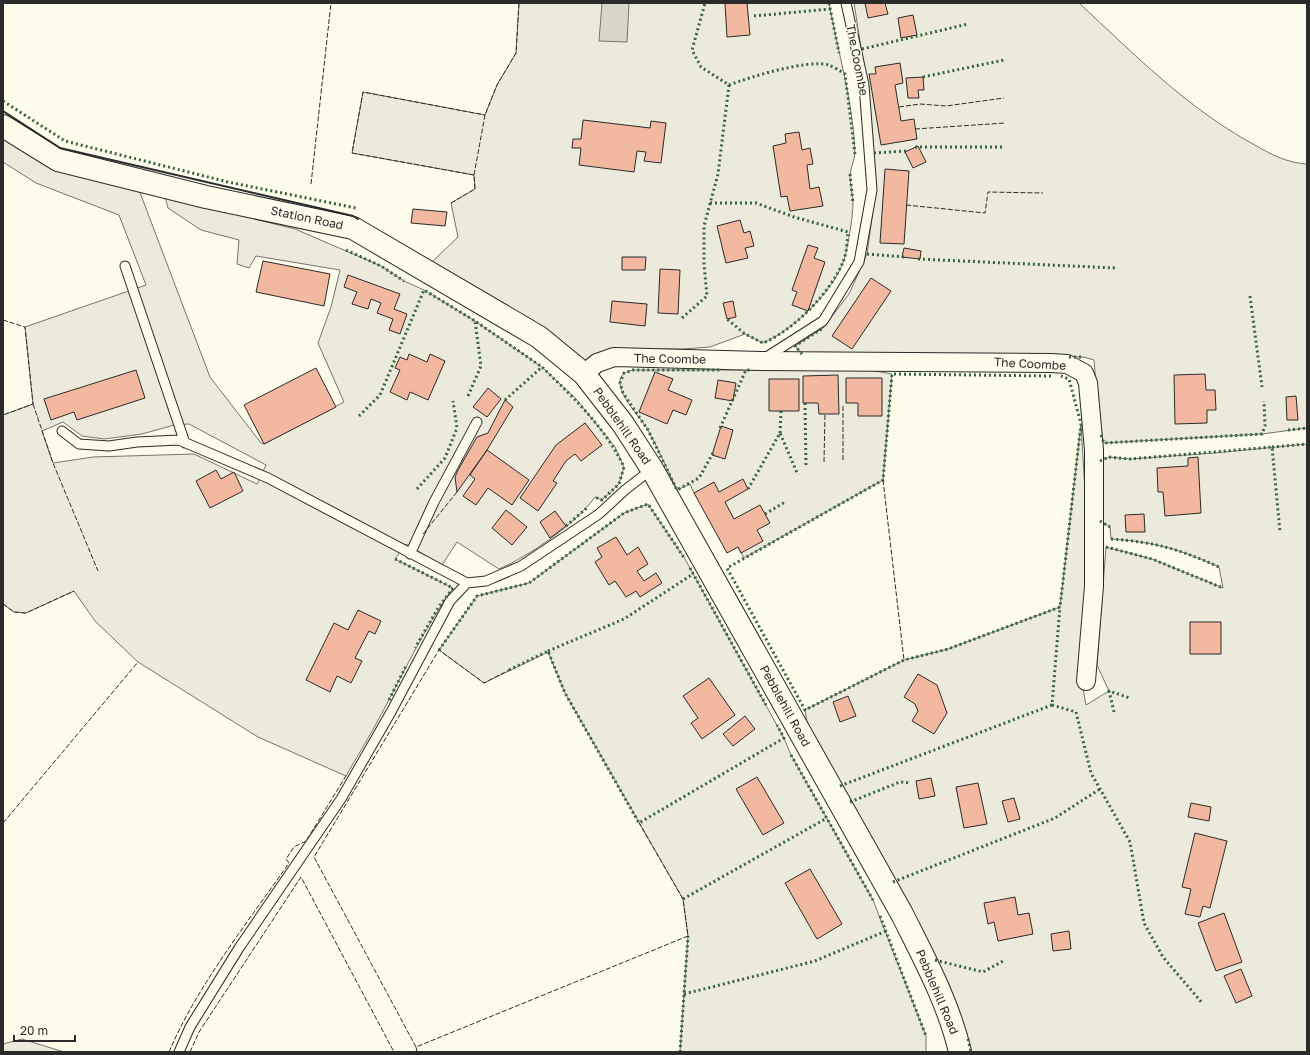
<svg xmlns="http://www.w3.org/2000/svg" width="1310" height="1055" viewBox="0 0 1310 1055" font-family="'Golos Text',sans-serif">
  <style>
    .green { fill: #ecebdb; stroke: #74746e; fill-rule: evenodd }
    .water { fill: #d8d7c9; stroke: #74746e }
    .building { fill: #f2b8a0; stroke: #2b2b2b }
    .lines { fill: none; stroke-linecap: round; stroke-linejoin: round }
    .service-casing { stroke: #2b2b2b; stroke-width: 11 }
    .minor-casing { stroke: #2b2b2b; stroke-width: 20 }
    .secondary-casing { stroke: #2b2b2b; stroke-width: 24 }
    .service { stroke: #fdfbea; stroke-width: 9 }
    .minor { stroke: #fdfbea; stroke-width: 18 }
    .secondary { stroke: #fdfbea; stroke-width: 22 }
    .hedge { stroke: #34623c; stroke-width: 3; stroke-dasharray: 2 3; stroke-linecap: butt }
    .fence { stroke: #2b2b2b; stroke-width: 1; stroke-dasharray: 5 2; stroke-linecap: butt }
    .wall { stroke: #2b2b2b; stroke-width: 2 }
    .labels { text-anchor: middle; stroke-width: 3; stroke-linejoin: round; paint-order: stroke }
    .street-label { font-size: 12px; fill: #2b2b2b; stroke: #fdfbea }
  </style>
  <rect width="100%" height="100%" fill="#fdfbea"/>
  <path class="green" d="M519,3h310c9,49 24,99 26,149 0,8 -5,16 -5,24 0,9 3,18 3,27 0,13 -5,44 -9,57 -10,31 -52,71 -81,83l-18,-9 -35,13 -27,2h-28l-46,4 -23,7 -14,-3 -55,-39 -27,-22 -58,-34 26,-25 -7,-34 24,-14 -1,-14 -122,-22 11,-61 122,23 12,-30 19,-32z
    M854,3h225c55,51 108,105 174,141 17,10 34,19 54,20v264l-45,6 -158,9 -4,-11 -6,-72 -11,-3 -280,-2 -8,-9 28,-18 26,-34 18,-40 8,-58 -1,-43 -8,-74z
    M3,135l136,55 71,187 51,66 3,1 80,-42 -26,-59 13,-36 9,-37 -84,-14 -7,12 -12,-4 2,-24 -38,-10 -33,-22 -3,-11 130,32 86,37 23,15 20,9 51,31 67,46 34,32 39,48 9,20 -5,17 -17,16 -7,-3c-19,27 -66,59 -96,72l-42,-27 -15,23 -36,-21 -11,15 58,29c-28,39 -48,82 -71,125 -11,21 -24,42 -36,63l-88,-39 -120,-75 -43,-41 -21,-30 -48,22 -12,-1 -11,-8v-189l30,-11 -8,-77 121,-42 -27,-70 -83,-32 -33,-21zM63,422l19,14 22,3 38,-5 32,-9 15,-1 77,41 -9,19 -63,-30 -101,3 -40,6 -11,-32z
    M633,370h237l22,4 -9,106 -139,78 -6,-11 -44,-54 -4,-9 -13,6c-9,-19 -18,-39 -28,-58 -8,-15 -26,-30 -29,-48 -1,-9 5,-12 13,-14z
    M1081,424l7,118 -1,70 -8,54 7,39 23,-14 -12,-26 9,-118 46,12 71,29 -4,-21c-40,-18 -64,-25 -108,-28l-1,-12 -11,-7 1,-59 9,-4 21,2 84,-6 93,-9v608h-336l-22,-68 -15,-24 -126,-232 -3,-18 99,-50 44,-11 112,-42z
    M648,504l37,55 99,179 7,17 82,145 53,136v16h-246l8,-116 -5,-37 -118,-206 -17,-41 -64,31 -45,-33 38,-54 52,-13 95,-70z
    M22,1039l42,13h-61v-8z"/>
  <path class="water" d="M602,3h27l-2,39 -28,-1z"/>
  <path class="building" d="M725,3h22l3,32 -23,2z
    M865,3h20l3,11 -20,4z
    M913,15l4,20 -16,3 -3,-20z
    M900,63l3,20 -8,2 6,36 13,-2 3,20 -36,6 -12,-71h7l-1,-7z
    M923,77l1,13h-6l1,8h-11l-2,-20z
    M583,120l67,8 1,-7 15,2 -5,40 -17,-2 2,-9 -9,-1 -3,21 -55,-7 2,-17h-9l1,-9h8z
    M799,132l3,18 8,-2 3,16 -6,1 3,24 9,-2 4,19 -33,5 -3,-15 -6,1 -8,-51 13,-3 -1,-9z
    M918,146l8,16 -13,6 -8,-16z
    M885,169l24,2 -5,73 -24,-1z
    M413,209l34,3 -2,14 -34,-3z
    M740,220l4,13 6,-2 4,15 -9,2 3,10 -22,5 -9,-37z
    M808,245l10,3 -4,10 11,4 -17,49 -16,-6 5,-13 -5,-2z
    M904,248l17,3 -1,8 -18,-2z
    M622,257h24l-1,13h-23z
    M263,261l67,13 -6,32 -68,-14z
    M660,269l20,1 -2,44 -20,-1z
    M348,275l52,19 -6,15 13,5 -7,20 -11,-4 4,-11 -16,-6 4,-10 -10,-4 -3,10 -16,-5 5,-12 -13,-5z
    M871,278l20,13 -39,58 -20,-13z
    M612,301l35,3 -2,22 -35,-4z
    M733,301l3,16 -9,2 -4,-16z
    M409,354l18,8 3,-8 15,7 -17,39 -18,-8 -3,8 -17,-8 10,-22 -5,-2 5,-11 7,3z
    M316,368l20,39 -72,37 -20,-39z
    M136,370l9,28 -68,22 -3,-8 -23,8 -7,-21z
    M655,372l18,7 -5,11 24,10 -6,15 -13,-5 -6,14 -28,-12z
    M1205,374l1,16h9l1,20h-9v13l-32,1 -1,-49z
    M838,375l1,39h-20l-1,-11h-15v-27z
    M846,378h36v38h-24v-13h-12z
    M769,379h30v32h-30z
    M718,380l18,3 -3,18 -18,-3z
    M488,388l13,11 -14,18 -14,-10z
    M1296,396l2,24h-11l-1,-23z
    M505,400l8,7 -26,43 -30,42 -2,-15 3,-7 19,-33 11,-4z
    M585,423l17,22 -21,16 -6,-7 -9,7 -13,20 4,2 -19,28 -18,-13 36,-53z
    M721,426l12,4 -8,29 -13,-4z
    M487,450l42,30 -17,25 -24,-17 -12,17 -13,-9 12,-17 -5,-4z
    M1198,457l3,56 -36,3 -2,-24h-5l-1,-24 31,-2v-8z
    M216,470l5,9 13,-7 9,19 -33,17 -14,-27z
    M743,479l5,10 -23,13 9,17 26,-14 10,18 -13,7 6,11 -22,12 -3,-6 -11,6 -33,-60 20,-11 5,10z
    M506,510l21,17 -15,18 -20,-17z
    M555,511l11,15 -16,12 -10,-16z
    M1144,514l1,18h-19l-1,-17z
    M616,537l11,18 11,-8 10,17 -11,7 7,10 12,-8 6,10 -22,14 -4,-6 -10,6 -11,-16 -6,4 -14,-23 7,-5 -5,-9z
    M358,610l23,11 -6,13 -6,-3 -14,27 7,3 -11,22 -14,-7 -7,16 -24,-12 28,-57 14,7z
    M1190,622h31v32h-31z
    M918,674l19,11 10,28 -13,21 -22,-13 6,-10 -3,-7 -11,-7z
    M709,678l26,37 -33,24 -11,-16 7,-5 -15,-22z
    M848,696l8,20 -16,6 -7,-20z
    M745,716l10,13 -22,17 -10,-12z
    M757,777l27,46 -21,12 -27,-46z
    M931,778l4,18 -16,3 -3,-18z
    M978,783l9,41 -23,4 -8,-41z
    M1014,798l6,21 -12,3 -6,-21z
    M1191,803l20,4 -2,14 -21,-4z
    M1195,833l32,8 -17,67 -7,-2 -3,11 -15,-3 6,-25 -9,-2z
    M810,869l32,55 -25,15 -32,-56z
    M1015,897l3,18 11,-2 4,21 -35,7 -4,-19 -6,2 -4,-21z
    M1224,913l18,49 -26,9 -18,-48z
    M1069,931l2,18 -18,2 -2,-17z
    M1241,969l11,27 -16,7 -12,-27z"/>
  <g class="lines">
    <g class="service-casing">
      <path id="service" d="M125,266l60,177
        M765,358l58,-37 36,-59 13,-72 -8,-105 -18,-82
        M62,431l17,13 30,2 28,-4 42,-2 89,38 199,105 19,-2 35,-15 78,-52 26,-24 27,-21
        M410,554l24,-52 43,-80
        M179,1052l11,-25 49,-79 102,-149 50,-87 59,-111 17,-18"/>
    </g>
    <g class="minor-casing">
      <path id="minor" d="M584,374l13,-11 17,-6 147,4 290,2 16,1 17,9 4,10 6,67v136l-8,95"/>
    </g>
    <g class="secondary-casing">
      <path id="secondary" d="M3,126l55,34 148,37 147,31 186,109 45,37 39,50 29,45 250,445c22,44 47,90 58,138"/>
    </g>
    <use href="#service" class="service"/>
    <use href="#minor" class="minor"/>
    <use href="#secondary" class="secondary"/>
    <path class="hedge" d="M829,3l10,50
      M754,16l76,-7
      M862,49l106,-25
      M923,77l81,-17
      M729,85c21,-8 79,-26 100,-20 5,2 11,6 16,9l10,80
      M3,101l62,40 163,41 128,26
      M915,147h90
      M874,153l32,-2
      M850,174l3,29
      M710,203h46l38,14 54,15c-1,9 -1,21 -5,30 -13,31 -49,68 -80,81l-18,-9 -18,-15
      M346,250l35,16 23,15
      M867,254l38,3
      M918,259l198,9
      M1250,296l12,91
      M682,318l25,-22 -3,-32v-38l14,-52 11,-89 -28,-18 -9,-17 13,-47
      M802,354l-7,-8 28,-18
      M1069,357h14
      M1051,376l-159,-2 -9,106 -156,88 78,142 99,-50 44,-11 112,-42 21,-183 -12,-45 -8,-3
      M468,396l13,-30 -6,-45
      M505,400l37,-33c31,30 63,60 82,100l-5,17 -17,16 -7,-3
      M805,403l1,65
      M359,416l21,-21 44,-105 51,31 67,46
      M720,428l26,-58h5
      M1288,430l19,-2
      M780,433l1,-22
      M1101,435l3,8 158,-9 3,-8 -1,-25
      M1272,447l35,-3
      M713,453l-14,25 -22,12 -29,-60 -25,-37 -3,-10 4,-10 9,-3h89
      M1100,461l9,-4 21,2 142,-12 8,85
      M417,489l28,-31 12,-30 -4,-27
      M748,489l32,-56 18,42
      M765,514l20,-12
      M1100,521l10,6
      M566,526l21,-18
      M1111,539c44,3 68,10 108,28
      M1106,547l46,12 71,29
      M395,559l58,29 -15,20 -23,40
      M690,568l76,137
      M439,650l38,-54 52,-13 95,-70 24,-9 37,55
      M548,651l76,-32 69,-45
      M509,670l39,-19 17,42 74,130 145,-85 -7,-13
      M389,700l17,-34
      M1052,705l24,7 15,61 39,69 14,81 19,34 40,47
      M1114,712l-5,-21 21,7
      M791,755l82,145
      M840,786l212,-81 8,-98
      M850,802l50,-20 11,1
      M893,882l162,-64 45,-29
      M683,899l144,-81
      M880,916l46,120
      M935,960l48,12 22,-12
      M684,994l131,-33 71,-30
      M968,1039l3,13
      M680,1052l8,-116"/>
    <path class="fence" d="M899,107l21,-3 26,2 58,-8
      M915,129l90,-6
      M474,175l-122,-22 11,-61 122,23
      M311,184l20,-181
      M451,203l24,-14 -1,-14 11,-60 12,-30 19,-32 3,-50
      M906,205l79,8 3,-21 55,1
      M3,320l22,7 8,77 -30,11
      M33,404l20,59 45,108
      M843,406v56
      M824,462l1,-48
      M883,480l21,180
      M423,534l34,-42
      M3,604l11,8 12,1 48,-22
      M3,823l135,-161
      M416,1047l-102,-190 125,-207 45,33 25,-13
      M169,1052c28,-66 79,-130 120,-189l-3,-4 8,-12 12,-6 40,-65
      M190,1052l9,-20 102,-155 93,175
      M417,1052l-1,-5 272,-111 -5,-37 -44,-76"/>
    <path class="wall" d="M3,111l57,37 293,68 5,3"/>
  </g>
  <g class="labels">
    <g class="street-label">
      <text transform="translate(857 60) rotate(79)" y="4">The Coombe</text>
      <text transform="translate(307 218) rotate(12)" y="4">Station Road</text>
      <text transform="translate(670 359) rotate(1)" y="4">The Coombe</text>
      <text transform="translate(1030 364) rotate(3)" y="4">The Coombe</text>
      <text transform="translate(622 426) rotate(55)" y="4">Pebblehill Road</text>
      <text transform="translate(785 706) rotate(61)" y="4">Pebblehill Road</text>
      <text transform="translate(937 992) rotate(67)" y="4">Pebblehill Road</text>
    </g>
  </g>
  <rect width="1310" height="1055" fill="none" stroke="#2b2b2b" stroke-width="8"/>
  <path d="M14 1035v6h61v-6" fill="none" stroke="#2b2b2b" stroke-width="2"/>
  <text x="20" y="1035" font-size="12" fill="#2b2b2b" stroke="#fdfbea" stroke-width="3" paint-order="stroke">20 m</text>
</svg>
